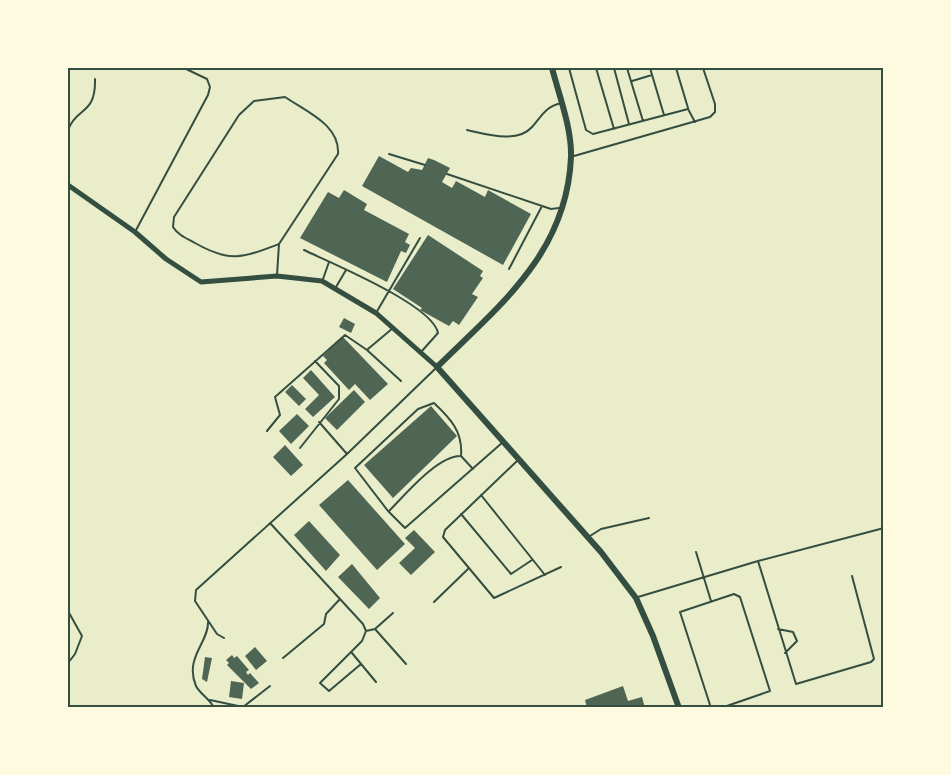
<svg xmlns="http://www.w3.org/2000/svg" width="951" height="775" viewBox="0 0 951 775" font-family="'Roboto Condensed',sans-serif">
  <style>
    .building { fill: #4f6655 }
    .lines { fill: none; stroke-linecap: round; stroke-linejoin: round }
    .service { stroke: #344e41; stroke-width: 2 }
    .minor { stroke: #344e41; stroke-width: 5 }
    .tertiary { stroke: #344e41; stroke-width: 6 }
    .neatline { fill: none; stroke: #344e41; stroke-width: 2 }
  </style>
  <rect width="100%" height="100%" fill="#e9edc9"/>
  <path class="building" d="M379,156l29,16 3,-4 11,2 6,-12 6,2 16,8 -8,14 10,6 4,-7 29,16 3,-7 43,24 -28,51 -141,-79z
    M344,190l23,14 -3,6 45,24 -4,8 5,3 -4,8 -5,-2 -14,31 -87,-44 28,-46 11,6z
    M428,235l55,36 -3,5 3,2 -11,16 6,3 -19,28 -6,-4 -4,5 -29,-16 2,-2 -29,-19z
    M344,318l11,6 -4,9 -12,-6z
    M343,337l45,47 -18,16 -15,-16 -6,6 -25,-27 3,-3 -4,-4z
    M311,370l24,27 -22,20 -8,-8 14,-14 -16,-17z
    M292,385l14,14 -7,7 -14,-14z
    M354,390l11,12 -28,28 -12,-12z
    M431,406l26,30 -64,62 -29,-33z
    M297,414l12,12 -18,18 -12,-13z
    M285,445l18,20 -12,11 -18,-19z
    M348,480l57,64 -28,26 -58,-65z
    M309,521l31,34 -14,16 -32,-36z
    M414,530l21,22 -24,23 -12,-12 16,-15 -10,-10z
    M352,564l28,34 -11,11 -31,-32z
    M255,647l12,14 -11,9 -11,-14z
    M232,655l2,3 3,-2 12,14 -3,2 2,3 2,-2 9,10 -8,6 -24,-24 2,-2 -3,-3z
    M205,657l7,1 -5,24 -5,-3z
    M231,681l13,2 -2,16 -13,-2z
    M623,686l5,15 14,-4 3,11h-58l-2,-8z"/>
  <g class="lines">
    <path class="service" d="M569,68l17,62 7,4 95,-25 7,13
      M596,68l18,61
      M614,68l15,56
      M627,68l16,53
      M650,68l14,47
      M676,68l12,40
      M632,81l20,-6
      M467,130c19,4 50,14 65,-3 10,-11 13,-20 29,-24
      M68,147c0,-5 -1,-14 1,-19 8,-21 27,-13 26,-49
      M68,153v9
      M389,154l36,11
      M574,156l136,-39 5,-5v-8l-12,-36
      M447,174l104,35 8,-1
      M135,232l73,-137 2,-8 -3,-8 -23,-11
      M304,250c27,13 129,55 134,83l-17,19
      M509,269l33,-63
      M277,275l2,-31 59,-90c2,-29 -31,-42 -53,-57l-31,4 -15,14 -65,102 -1,10c5,8 13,11 22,16 35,20 47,15 84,1
      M323,279l6,-17
      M336,287l10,-17
      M376,313l44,-75
      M368,349l25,-21
      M319,422l28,32
      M267,431l13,-16 -5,-18 70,-62 22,15 34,31
      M300,448l39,-49v-13l-24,-25
      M461,456c2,-24 -10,-37 -27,-53l-16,6 -63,59 33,43 17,17 98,-86
      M517,461l-72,69 -2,7 51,61 67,-31
      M481,495l64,80
      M389,511c16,-16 49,-56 72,-55l12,13
      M461,514l50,60 21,-14
      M270,523l93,101 3,7 -4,10 -42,42 9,8 32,-27
      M590,536l11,-7 48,-11
      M696,552l15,49
      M758,561l38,123 75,-22 3,-3 -22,-83
      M638,597l120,-36 126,-33
      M434,602l34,-33
      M68,611l14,25 -7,18 -7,9
      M208,622c1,20 -24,36 -12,64 4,8 14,13 18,22
      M375,629l18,-16
      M778,629l15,3 4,9 -12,12
      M366,631l9,-2 31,35
      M224,638l-7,-4 -22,-33 1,-11 151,-136 88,-85
      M352,653l24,29
      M283,658l41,-34 2,-10 14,-15
      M210,700l33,7 27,-21
      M711,708l-31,-96 54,-18 6,3 30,94 -49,17"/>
    <path class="minor" d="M68,185l67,47 31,27 35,23 76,-6 45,5 54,32 61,54"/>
    <path class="tertiary" d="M552,68c7,27 20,61 19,89 -4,96 -71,148 -134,210l164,185 35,46 17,38 26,72"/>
  </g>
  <rect width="951" height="775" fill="none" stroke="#fefae0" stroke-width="138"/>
  <rect x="69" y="69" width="813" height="637" class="neatline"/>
</svg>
